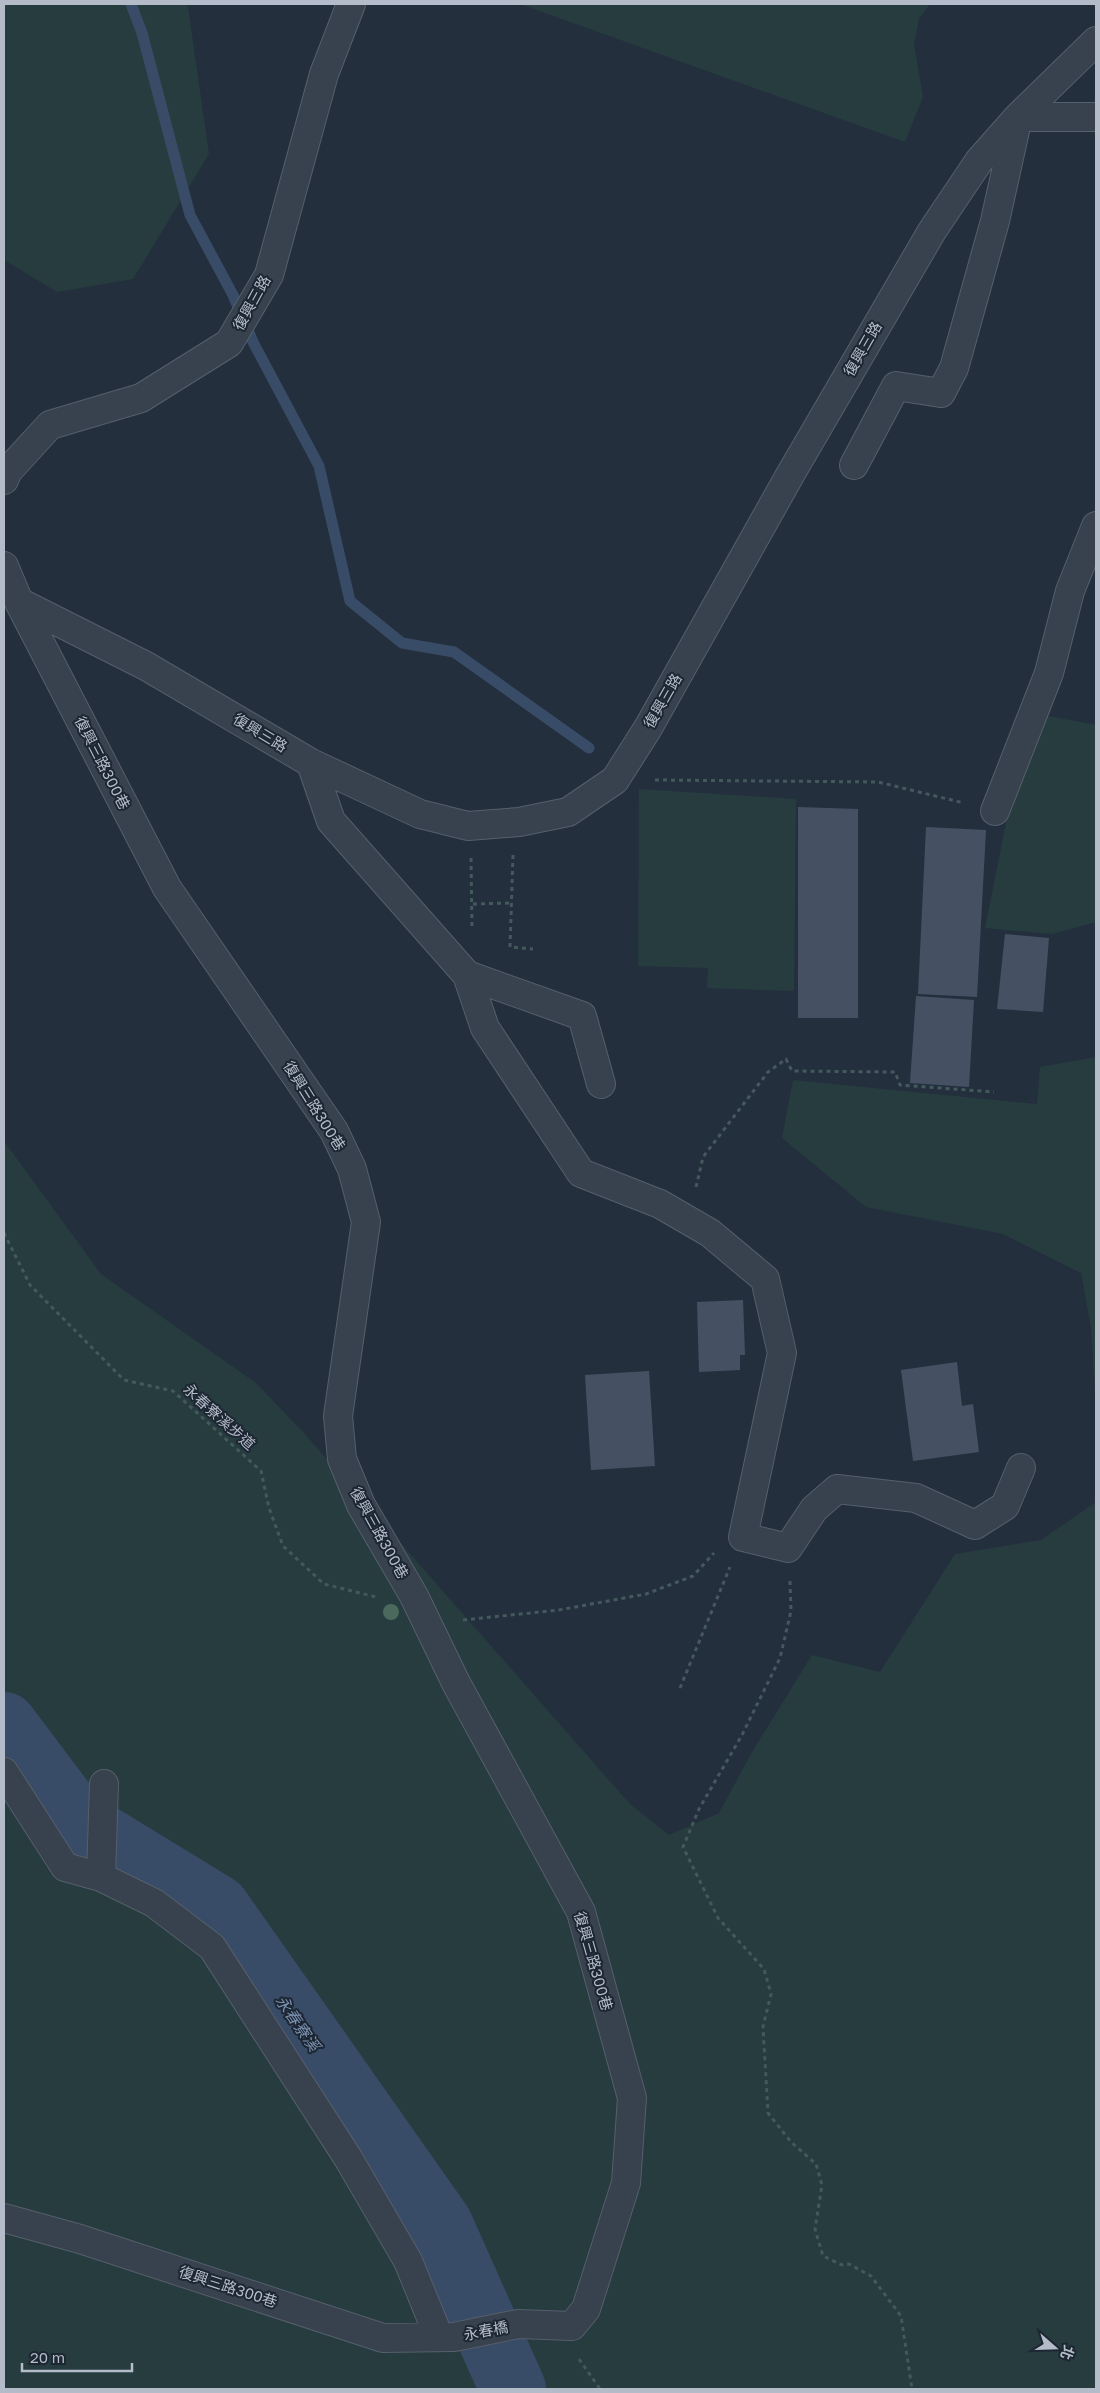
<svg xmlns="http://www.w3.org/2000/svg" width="1100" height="2393" viewBox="0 0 1100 2393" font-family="'Golos Text','Noto Sans TC',sans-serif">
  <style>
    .green { fill: #263c3f }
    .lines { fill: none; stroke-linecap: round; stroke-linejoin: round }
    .stream { stroke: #394c67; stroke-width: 11 }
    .river { stroke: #394c67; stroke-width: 66 }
    .building { fill: #455162 }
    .minor-casing { stroke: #565f6c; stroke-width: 30 }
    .path { stroke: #44595c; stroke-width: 3; stroke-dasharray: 4 4; stroke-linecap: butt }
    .minor { stroke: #38414e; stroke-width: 28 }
    .tree { fill: #4b6a5d }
    .labels { text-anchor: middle; stroke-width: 4; stroke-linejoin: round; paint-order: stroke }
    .street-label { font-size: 15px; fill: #b4bcc9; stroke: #1d2633 }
    .water-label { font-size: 16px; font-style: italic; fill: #7c92b1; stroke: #1d2633 }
  </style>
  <rect width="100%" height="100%" fill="#242f3e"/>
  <path class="green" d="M4,4h182l2,3 21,147 -76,125 -76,13 -53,-32z
    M520,4h410l-11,15 -5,25 9,53 -18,45z
    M1043,715l53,10v197l-44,12 -67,-6 23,-115z
    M639,789l157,10 -2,192 -87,-3 1,-20 -70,-2z
    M1096,1057v353l-5,-82 -10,-55 -78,-39 -137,-27 -84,-69 11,-58 244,24 3,-37z
    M4,1141l97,133 155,109 47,49 327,372 39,31 50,-22 33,-61 60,-97 68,17 75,-118 86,-14 55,-38v887h-1092z"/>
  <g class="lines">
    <path class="stream" d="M131,4l11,29 48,182 43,80 20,47 66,124 31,135 52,42 52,9 135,96"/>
    <path class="river" d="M4,1725l74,98 139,85 223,317 73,164"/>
  </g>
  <path class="building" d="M798,807l60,2v209h-60z
    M926,827l60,3 -9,167 -59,-3z
    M1005,934l44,4 -6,74 -46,-3z
    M916,996l58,4 -5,87 -59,-4z
    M743,1300l2,55h-5v15l-41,2 -2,-70z
    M957,1362l5,44 11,-2 6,48 -66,9 -12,-91z
    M649,1371l6,95 -64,4 -6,-95z"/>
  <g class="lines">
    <g class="minor-casing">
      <path id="minor" d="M854,465l42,-79 45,7 13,-25 41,-147 23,-104h78
        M4,480l4,-9 42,-46 91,-27 88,-55 40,-68 55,-201 27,-70
        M4,566l15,36 148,286 167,243 18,38 14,53 -28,194 4,43 19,46 53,91 42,87 125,229 51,186 -6,85 -40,126 -14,17 -54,-2 -64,13 -71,1 -303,-99 -76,-21
        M19,602l127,64 165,97 109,51 48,12 51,-4 49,-10 47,-32 33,-52 142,-253 142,-244 47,-70 39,-44 78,-76
        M311,763l20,58 136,154 18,53 96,145 79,31 50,29 55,46 17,74 -39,184 45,11 26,-39 23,-20 79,9 59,27 30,-19 16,-38
        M995,811l54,-138 21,-82 26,-65
        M467,975l115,41 19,68
        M4,1772l61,95 36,10 53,26 58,44 136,211 60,103 31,76
        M101,1877l3,-93"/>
    </g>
    <path class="path" d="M655,780l223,2 86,21
      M513,855l-3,92 23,2
      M471,858l1,71
      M473,904l38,-1
      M696,1187l7,-30 65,-85 18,-13 6,12 103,1 5,13 94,7
      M4,1233l26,52 94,95 49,11 88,80 8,37 14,38 41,38 52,13
      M790,1581l1,30 -11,47 -38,77 -43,74 -16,38 35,71 46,51 7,25 -8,33 5,86 23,29 25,22 6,21 -7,44 8,27 19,9 7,-1 22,12 30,40 11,73
      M463,1620l96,-10 87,-16 47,-18 21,-23
      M680,1688l50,-121
      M579,2359l21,30"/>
    <use href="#minor" class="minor"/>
  </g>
  <circle class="tree" cx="391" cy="1612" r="8"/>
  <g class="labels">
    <g class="street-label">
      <text transform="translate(252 303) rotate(-61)" y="5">復興三路</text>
      <text transform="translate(863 349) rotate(-60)" y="5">復興三路</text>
      <text transform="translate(663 701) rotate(-60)" y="5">復興三路</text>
      <text transform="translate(260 733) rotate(31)" y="5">復興三路</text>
      <text transform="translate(102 763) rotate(63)" y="5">復興三路300巷</text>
      <text transform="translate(314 1106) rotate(58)" y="5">復興三路300巷</text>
      <text transform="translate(219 1417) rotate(42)" y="5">永春寮溪步道</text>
      <text transform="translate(379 1533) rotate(61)" y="5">復興三路300巷</text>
      <text transform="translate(593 1961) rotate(74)" y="5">復興三路300巷</text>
      <text transform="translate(228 2287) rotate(18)" y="5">復興三路300巷</text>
      <text transform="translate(486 2331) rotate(-11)" y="5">永春橋</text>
    </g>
    <g class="water-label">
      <text transform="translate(298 2023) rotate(55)" y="6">永春寮溪</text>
    </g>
  </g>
  <rect width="1100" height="2393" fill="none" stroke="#b4bcc9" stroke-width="10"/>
  <g transform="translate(1055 2348) rotate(110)" stroke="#1d2633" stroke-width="4" paint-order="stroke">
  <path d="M0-4L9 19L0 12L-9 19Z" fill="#b4bcc9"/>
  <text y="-8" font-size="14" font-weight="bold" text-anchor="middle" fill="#b4bcc9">北</text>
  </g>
  <path d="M22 2363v8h110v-8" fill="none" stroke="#b4bcc9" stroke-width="2.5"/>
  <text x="30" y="2363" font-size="15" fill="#b4bcc9" stroke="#1d2633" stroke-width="4" paint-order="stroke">20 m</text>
</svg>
